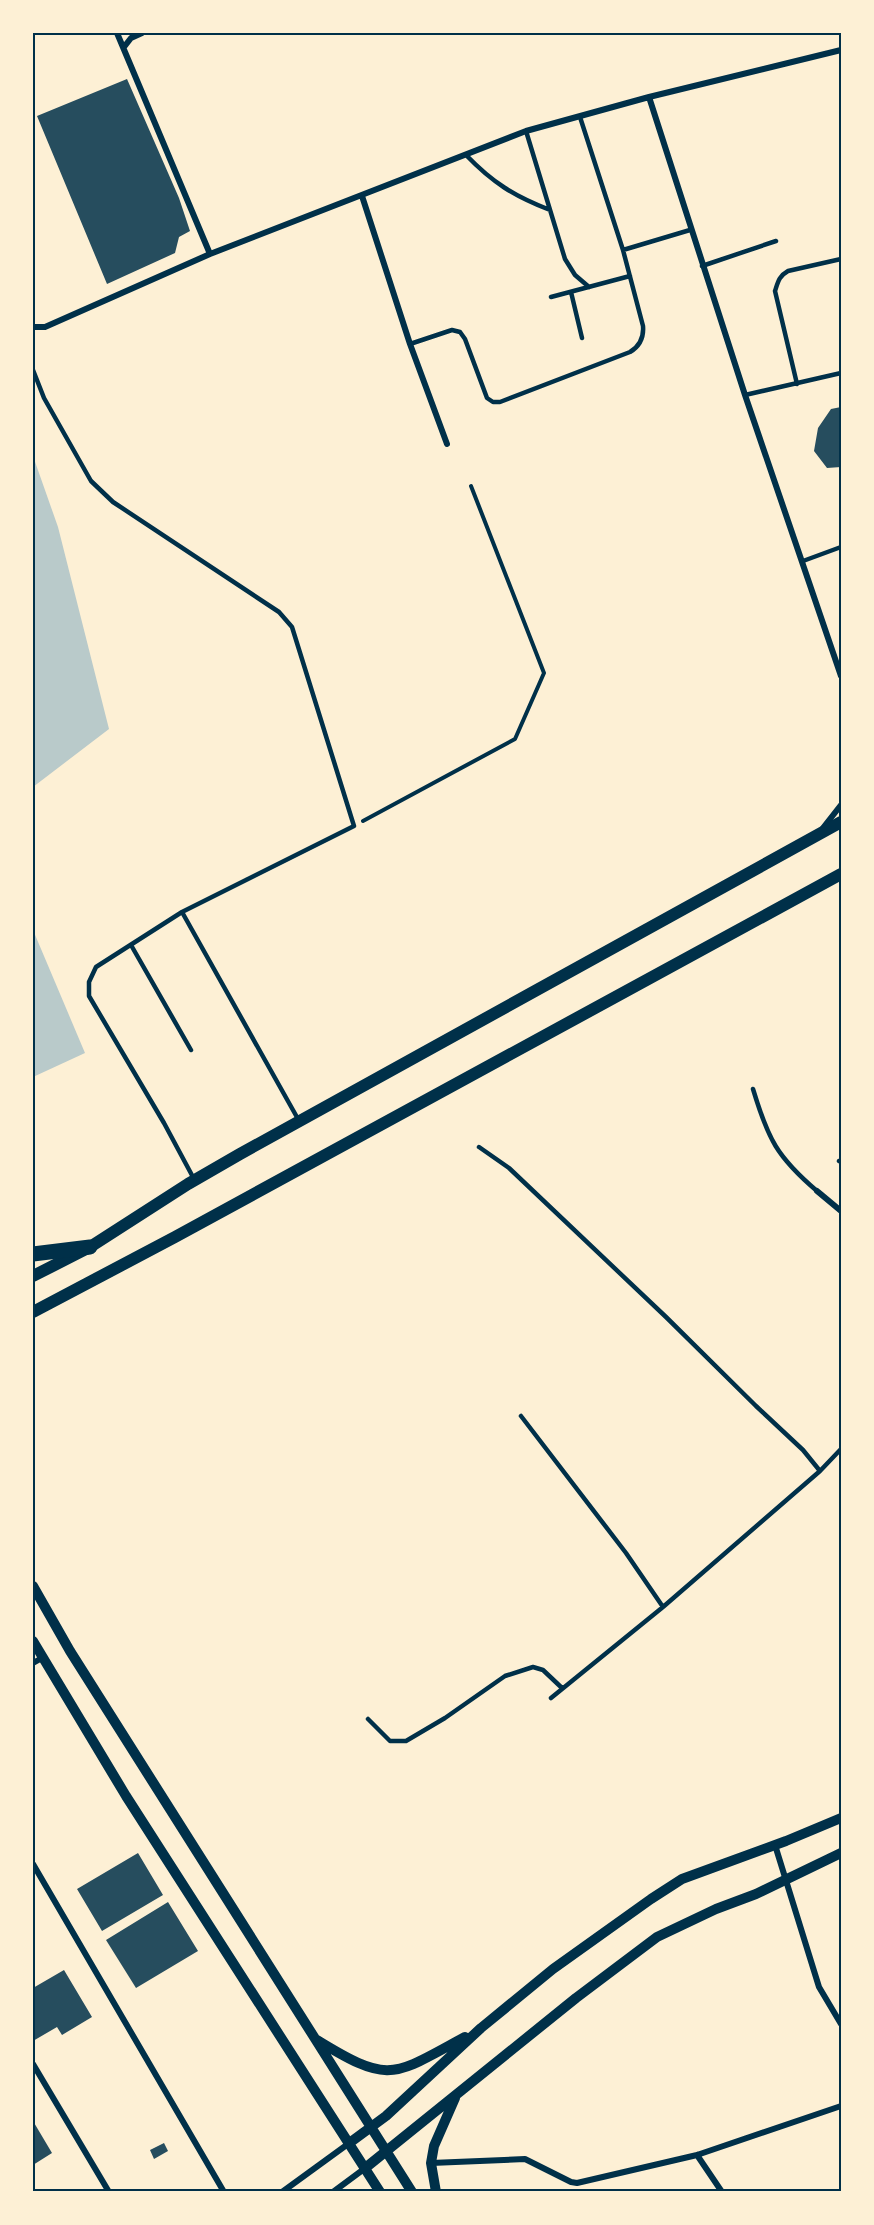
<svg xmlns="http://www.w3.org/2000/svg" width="874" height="2225" viewBox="0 0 874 2225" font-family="Montserrat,sans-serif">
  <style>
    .green { fill: #b9caca }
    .building { fill: #264d5e }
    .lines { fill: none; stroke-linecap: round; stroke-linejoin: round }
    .path { stroke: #003049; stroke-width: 4 }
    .service { stroke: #003049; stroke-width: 4.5 }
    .minor { stroke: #003049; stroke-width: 6 }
    .tertiary { stroke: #003049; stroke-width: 10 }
    .secondary { stroke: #003049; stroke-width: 12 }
    .primary { stroke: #003049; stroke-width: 15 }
    .neatline { fill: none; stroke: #003049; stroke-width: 2 }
  </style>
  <rect width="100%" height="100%" fill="#fdf0d5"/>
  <path class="green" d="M33,456l25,71 51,202 -76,58z
    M33,930l52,123 -52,24z"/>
  <path class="building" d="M127,79l52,119 11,33 -11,6 -4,16 -68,31 -70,-168z
    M841,407v60l-14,1 -13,-17 4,-23 13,-19z
    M138,1853l25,42 -61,36 -25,-42z
    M168,1902l30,49 -62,37 -30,-48z
    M64,1970l28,47 -30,18 -5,-8 -24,14v-53z
    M33,2121l19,32 -19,12z
    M164,2143l4,8 -14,8 -4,-9z"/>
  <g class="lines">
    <path class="path" d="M363,821l152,-82 29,-66 -73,-187"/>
    <path class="service" d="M526,131l39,128 10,16 14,12
      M466,155c27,28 48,41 84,55
      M623,250l67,-20
      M702,266l74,-25
      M571,292l11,46
      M551,297l79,-21
      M410,344l42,-14 8,2 5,7 22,59 6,4h7l130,-50c10,-6 14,-14 13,-26l-20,-76 -43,-133
      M33,370l11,28 47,83 22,21 166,110 13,15 62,199 -172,86 -86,55 -7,15v14l75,127 30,56
      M797,384l-22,-93c3,-9 4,-15 13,-20l53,-12
      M745,395l96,-22
      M803,561l38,-14
      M182,912l116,207
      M131,945l60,105
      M753,1089c15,50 24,68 64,102
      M479,1147l30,21 157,149 90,89 47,44 17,21 21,-22
      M839,1161l2,1
      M521,1416l105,137 37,54
      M551,1698l112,-91 157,-136
      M368,1719l22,22h16l39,-23 60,-42 28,-9 10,3 19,18"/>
    <path class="minor" d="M117,33l93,221
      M124,47l7,-9 11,-5
      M649,97l96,298 96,281
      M362,196l48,148 37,100
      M33,327h12l165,-73 316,-123 123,-34 192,-47
      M823,828l18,-23
      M817,1191l24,20
      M33,1663l9,-5
      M775,1845l44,142 22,37
      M33,1864l191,328
      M33,2064l76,128
      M697,2155l25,37
      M431,2163l94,-4 46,23 6,1 120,-28 144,-49
      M282,2192l66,-48
      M333,2192l31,-23"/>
    <path class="tertiary" d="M33,1586l37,65 342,541
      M33,1641l93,155 254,396
      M317,2040c73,45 76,36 148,-3
      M348,2144l38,-28 95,-88 72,-59 98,-70 31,-20 104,-38 55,-23
      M364,2169l212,-171 81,-61 59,-28 40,-15 85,-41
      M436,2192l-5,-29 3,-17 21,-48"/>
    <path class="secondary" d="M33,1276l57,-29 98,-63 52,-30 601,-332
      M33,1312l142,-75 666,-363"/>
    <path class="primary" d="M33,1254l57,-7"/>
  </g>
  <rect width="874" height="2225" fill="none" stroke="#fdf0d5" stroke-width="69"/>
  <rect x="34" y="34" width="806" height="2156" class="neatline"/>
</svg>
